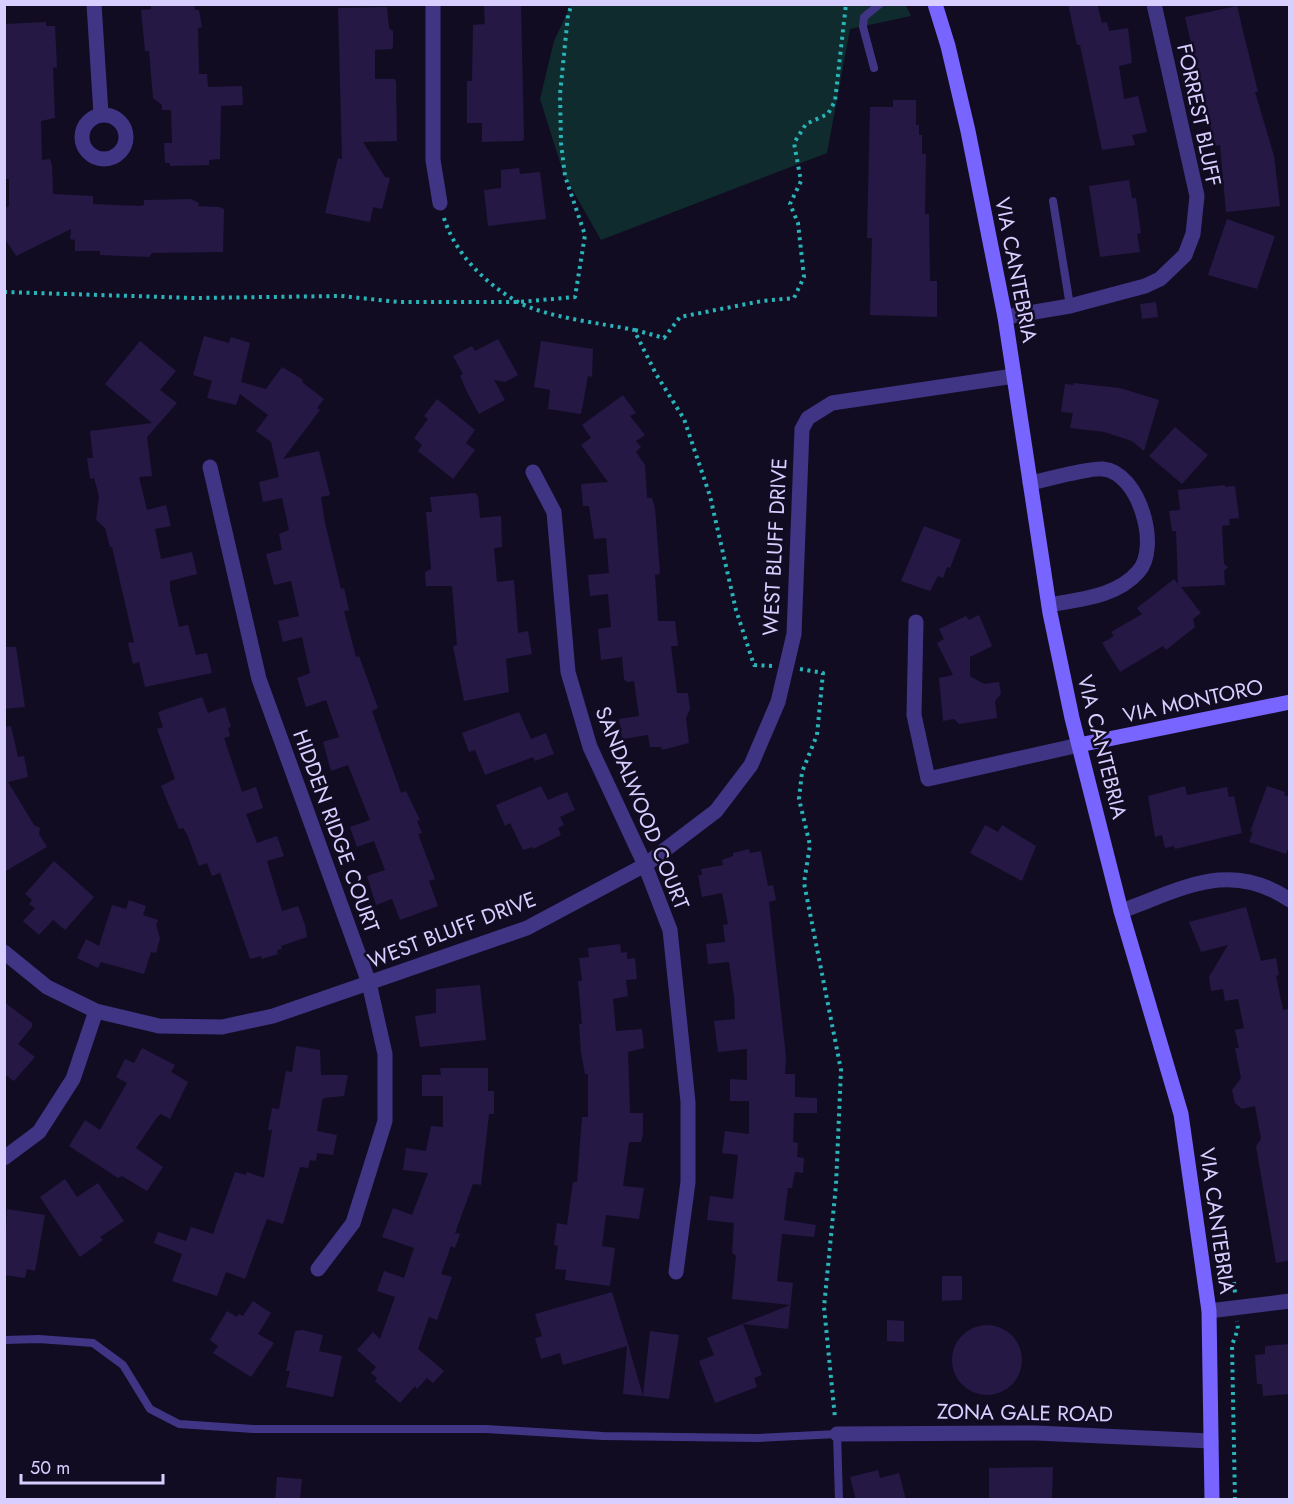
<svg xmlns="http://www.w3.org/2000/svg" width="1294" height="1504" viewBox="0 0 1294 1504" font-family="Jost,sans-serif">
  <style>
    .green { fill: #0f2b2d }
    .building { fill: #251844 }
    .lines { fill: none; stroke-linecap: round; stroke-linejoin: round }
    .path { stroke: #28b4b9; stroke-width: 4; stroke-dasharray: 3 4.5; stroke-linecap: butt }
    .lane { stroke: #403584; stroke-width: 8 }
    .street { stroke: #403584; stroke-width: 15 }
    .secondary { stroke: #7865ff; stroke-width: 15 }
    .labels { text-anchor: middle; stroke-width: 5; stroke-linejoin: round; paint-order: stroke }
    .street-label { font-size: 21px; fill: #d8ceff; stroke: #120c23 }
  </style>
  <rect width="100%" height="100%" fill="#120c23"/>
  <path class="green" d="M905,4l6,12 -61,13 -23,124 -226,87 -37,-65 -24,-76 14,-58 17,-36z"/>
  <path class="building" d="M151,4h43l1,6h4l3,17 -4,1 1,46h8l1,13 34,-1 1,19 -22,1 -1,53 -11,1v5l-39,1v-3h-5l-1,-20h8l-1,-33h-9v-5l-9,-7 -4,-47h-4l-4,-41 10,-1z
    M1068,4h29l5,19 5,-1 2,9 19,-3 4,35 -13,3 5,33 14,-3 9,36 -15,3 3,10 -33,5 -22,-105h-3z
    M521,5l3,134 -2,2 -40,1v-19h-15v-42h5l1,-56 12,-1 -1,-18z
    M1237,6l21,86h-3l19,64 6,50 -54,6 -6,-67 -5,1 -30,-129z
    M387,7l2,21 4,3v15l-1,3 -17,1v29h20l1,3 1,59 -34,1 22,35 5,1 -8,31 -9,-2 -3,15 -45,-9 13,-55 4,1 -4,-151z
    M46,22v4h9l2,41 -4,1 2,50 -14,3 1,39 8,-1 2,6 1,29 40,2v8l47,2 4,-1v-5l47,-1 8,4 -1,3 21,1 5,2 -1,43 -71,1 -3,4 -49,-2v-4h-25v-11l-5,-1 1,-10 -55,27 -12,-19v-28l5,-3v-27h-5v-155z
    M893,100h23v25h3v10h3v19h4l-1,60h4l1,67h7v36l-67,-2 2,-77h-5l3,-131h23z
    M519,168l1,6 20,-2 6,47 -58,7 -4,-36 17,-2v-18z
    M1129,180l3,18h4l5,35 -4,1 3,18 -40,5 -11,-71z
    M1227,219l48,17 -18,53 -49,-14z
    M1156,302l2,15 -16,2 -2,-15z
    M204,336l25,7 2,-6 19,6 -9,39 25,7 16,-22 20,12 1,4 21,16 -7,9 3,2 -37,49 36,-8 11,44 -9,2 4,26 16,66 3,-1 5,22 -5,1 12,46 3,-1 19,52 -6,3 29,82 5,-2 14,29 -3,1 5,12 -4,1 17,45 -6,2 9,25 -38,14 -8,-21 -16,6 -9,-29 18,-6 -11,-29 -17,6 -7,-20 20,-7 -22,-55 -17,6 -8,-29 16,-5 -13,-37 -20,7 -9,-29 13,-5 -8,-36 -19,5 -5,-21 21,-5 -8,-35 -17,4 -8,-31 16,-4 -3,-16 10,-4 -7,-32 -19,4 -4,-20 20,-5 -8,-35 -15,-11 12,-16 -28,-21 -4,11 -29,-7 5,-17 -19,-6z
    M498,339l20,36 -13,7 -11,-2 11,20 -26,14 -12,-22 -7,-16 3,-2 -10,-18 19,-10 3,5z
    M140,341l36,30 -16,19 17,13 -30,34 5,39 -13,1 8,33 19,-5 5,21 -16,3 6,30 31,-7 5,22 -27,7v8l9,38 9,-2 8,30 11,-2 5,20 -67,14 -6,-25 -6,2 -5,-21 6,-1 -22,-95h-2l-5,-19 -9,-8 3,-24 -5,-18 -4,1 -3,-21h6l-3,-27 62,-8 -47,-39z
    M541,341l52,8 -1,28 -4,-1 -7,38 -33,-5 2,-19 -16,-3z
    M1074,383l46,5 39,12 -15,51 -12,-10 -28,-9 -34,-4 3,-15 -12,-1 4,-28 9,1z
    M623,395l13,18 -6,3 15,19 -9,6 5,6 -5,5 9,13 2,33h5l3,10 5,66 -5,1 3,46h17l3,25h-7l6,47h11l2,16 -4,9 3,25 -27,7 -1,-3h-11l-2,-12 -26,4 -3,-20 20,-3 -5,-35 -7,1 -3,-3 -2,-22 -21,3 -3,-31 13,-2 -3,-33 -18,2 -2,-21 21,-2 -3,-35 -12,1 -5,-33h-6l-2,-22 27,-2 -27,-37 10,-7 -9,-13z
    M437,399l38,31 -9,13 9,7 -22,29 -35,-28 4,-6 -8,-7 14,-19 -4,-3z
    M1175,427l33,28 -26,29 -33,-28z
    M1225,485v2l10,-1 4,32 -10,1 1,6 -8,1 2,38 4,3 -4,4 1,14 -44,2 20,26 -8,6 2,8 -29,23 -3,-4 -43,26 -18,-29 12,-7 -3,-4 31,-18 -5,-6 37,-29 4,5 -2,-53h-4l-3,-20 11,-1 -2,-20z
    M475,493l3,3 2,22 21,-2 1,31 -8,1 3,34 17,-2 4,53 10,-2 4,23 -26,5 3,33 -45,9 -11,-55 4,-1 -5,-59h-26l-1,-14 6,-3 -5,-57h6l-2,-15z
    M924,526l37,14 -11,28 -3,-1 -4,11 -5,-2 -8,15 -29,-10z
    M979,615l13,31 -22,11v19l14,8 15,-2 2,12 -6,7 2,17 -38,6 -5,-5 -11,2 -4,-43 14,-3 -16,-32 7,-4 -5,-10 27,-13 3,4z
    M4,647h12l9,60 -21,2z
    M202,697l6,16 17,-6 6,20 -3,1 2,8 -6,2 18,54 14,-5 7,21 -17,6 11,29 20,-7 7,20 -17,5 15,50 16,-5 7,19 2,12 -26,9 1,3 -5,1 1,4 -16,5 -1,-3 -11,3 -30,-86 -8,3 -5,-13 -8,3 -12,-32 -4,-6 -4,1 -18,-43 14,-7 -18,-50 6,-2 -5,-15z
    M519,712l12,27 15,-6 8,21 -19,7 -2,-4 -48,18 -10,-25 -6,2 -7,-19z
    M11,726l7,31 6,-1 4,21 -20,5 26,43 6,3 -1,6 8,13 -43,25v-145z
    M541,786l7,14 19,-8 8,18 -15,7 4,8 -6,3 3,7 -28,14 -1,-2 -9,3 -13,-27 -5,3 -9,-21z
    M1185,786l2,9 40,-8 2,10 5,-1 8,37 -67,16 -1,-3 -9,2 -3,-13 -7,2 -7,-41z
    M1267,786l18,6 -1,3 6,2v46l-4,11 -37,-12 4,-11 -3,1z
    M985,825l13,7 4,-7 34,21 -14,35 -52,-28z
    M749,849l1,4 11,-2 7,35 5,-1 3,15 -7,2 17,155 -1,17h10v23l22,1v15h-23l-1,29 5,1 -1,14 7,1 -1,15 -8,-1 -3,16h-4l-4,32 32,5 -2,12 -32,-3 -5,47 16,2 -5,46 -45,-5 19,51 -8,3 3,9 -42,16 -16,-42 15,-6 -7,-17 83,-33 -58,-6 4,-43 -4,-3 2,-30 -27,-3 3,-24 23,3 5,-44 -16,-2 3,-22 24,3v-33h-19v-22l17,1v-31l-29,3 -4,-31 21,-2 -1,-22 -5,-35 -21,2 -2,-20 19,-2 -2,-17 5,-1 -6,-31 -20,4 -4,-22h4l-1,-6 22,-4 -1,-5 11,-4v-3z
    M54,861l40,36 -29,33 -12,-10 -14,15 -16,-14 12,-13 -6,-4 3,-4 -7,-6z
    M129,900l17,6 -3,9 15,5 -2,5 4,13 -4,15 -5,-1 -7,22 -43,-12 -3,6 -21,-10 9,-19 13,7 13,-41 14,4z
    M1246,907l15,54 15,-3 3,17 -3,1 7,34 5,-1 2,9v242l-14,3 -20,-117 5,-7 -6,-33 -13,3 -7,-6 -3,-13 9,-12 -6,-30h4l-4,-18 9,-2 -6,-29 -13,2 -2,-12 -12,2 -2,-14 19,-32 -27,7 -12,-30z
    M620,944l1,9 6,-1v7l8,-1 2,21 -11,1 2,16 -15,3 3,32 26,-2 2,19 -16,4 2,61h13v21l-2,8h-12l-6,44 21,2 -5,31 -33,-4 -4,31 13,2 -5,38 -45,-6 1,-10 -11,-1 3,-23 -4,-1 3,-22 10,2 6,-43h4l5,-65h6v-43h-3l-4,-21 -2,-29h3l-4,-43h4l-3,-23 10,-1 -1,-9z
    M480,985l6,55 -66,7 -5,-31 21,-3v-24z
    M4,1002l28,21v4l-14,17 17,13 -21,24 -10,-7z
    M296,1046l24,4 1,25h27l-4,21 -20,2 -2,3 -5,30 20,4 -4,20 -16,-2 -1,8 -6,-1 -2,8 -8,-1 -17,57 -16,-5 -22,60 -19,-7 -9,24 -45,-15 10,-27 -28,-11 4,-11 28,9 5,-14 22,7 22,-62 11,3 1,-3 17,6 8,-48h-4l4,-22 7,1 7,-38 6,1z
    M142,1048l33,17 -4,7 17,10 -18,37 -9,-5 -3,2 -22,32 27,19 -16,24 -25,-15 -4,2 -49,-32 16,-26 15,10 27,-47 -11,-6 9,-18 9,4z
    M440,1068h48v23h6v23h-5l-8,71 -8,-1 -18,49 5,1 -5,14 -4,-2 -10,28 11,3 -15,43 -8,-3 -11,32 26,22 -11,12 -6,-5 -10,11 -2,-3 -15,17 -25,-22 2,-3 -6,-5 5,-6 -19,-17 16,-18 7,7 15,-42 -18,-6 7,-20 20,7 10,-30 -32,-11 11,-29 19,7 16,-42 -25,-3 3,-22 20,3 5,-25 12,1v-31h-21v-21h19z
    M65,1179l12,18 21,-14 26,38 -24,16 3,3 -23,17 -40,-60z
    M7,1209l38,6 -10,56 -8,-2 -2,9 -21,-3z
    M942,1276h20v24l-20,1z
    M612,1292l16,52 15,52 -20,-2 4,-48 -64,19 -3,-12 -19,6 -6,-21 7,-2 -7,-22z
    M253,1301l18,12 -13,21 16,9 -23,34 -38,-24 5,-7 -8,-6 17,-29 10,6 2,-3 4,2z
    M887,1320l17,1v21l-17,-1z
    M952 1360a35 35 0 1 1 70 0a35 35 0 1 1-70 0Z
    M302,1330l21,5 -4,16 23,5 -9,41 -47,-10 4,-16h-4l9,-40z
    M650,1331l29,4 -10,64 -26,-3z
    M1290,1344v50l-27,2 -1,-12h-5l-2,-29 10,-1v-8z
    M1053,1467l-1,33h-63v-32z
    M878,1470l2,8 19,-5 7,27h-50l-6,-23z
    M277,1477l25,2 -2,21h-25z"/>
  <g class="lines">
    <path class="path" d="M444,218c11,36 42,66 74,84 30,16 83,21 116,28l22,44 28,45 26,77 26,114 18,55 18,1
      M4,292l191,6 146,-2 58,6h120l56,-5 10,-62 -20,-59 -4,-33 -1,-49 8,-79 4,-11
      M635,330l29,8 16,-21 82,-16 32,-3 10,-21 -6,-54 -8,-19 11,-23 -7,-38 12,-19 22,-10 7,-13 11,-97
      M800,669l23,4 -6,62 -15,37 -3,27 11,46 -6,38 37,187 -5,115 -12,122 11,111
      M1234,1282l1,11
      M1235,1500l-3,-155 6,-16 -1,-8"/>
    <path class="lane" d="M874,68l-11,-41 1,-10 16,-13
      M1053,201l17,105
      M4,1340l35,-1 54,4 30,22 27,44 29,15 74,5h233l117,7 154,2 80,-4 2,66"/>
    <path class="street" d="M94,4l7,110
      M433,4v156l7,43
      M82 137a22 22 0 1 1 44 0a22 22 0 1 1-44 0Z
      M1005,317l65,-11 75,-20 15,-7 25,-24 8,-21 4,-38 -43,-192
      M210,467l49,212 110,304 16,71v67l-32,102 -35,46
      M533,472l21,40 14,160 22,75 55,118 25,65 18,172v80l-12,90
      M1030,483c15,-3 61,-16 73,-14 36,3 58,79 35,103 -22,25 -58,27 -89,33
      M916,622l-2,93 14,64 151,-34
      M1121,911c62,-22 108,-52 169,-11
      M4,952l43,35 49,24 63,15 63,1 51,-11 254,-88 118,-63 71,-54 35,-46 27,-63 16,-68 8,-205 6,-11 24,-15 182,-27
      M4,1158l35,-26 34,-53 23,-68
      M1209,1311l81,-10
      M837,1434l199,-1 175,8"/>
    <path class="secondary" d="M935,4l13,42 20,85 37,186 45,296 22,105 49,193 60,203 28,197 3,189
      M1079,745l211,-43"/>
  </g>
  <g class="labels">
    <g class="street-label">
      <text transform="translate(1199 115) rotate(78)" y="7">FORREST BLUFF</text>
      <text transform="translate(1016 270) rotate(79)" y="7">VIA CANTEBRIA</text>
      <text transform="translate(775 547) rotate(-87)" y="7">WEST BLUFF DRIVE</text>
      <text transform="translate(1193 701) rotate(-12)" y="7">VIA MONTORO</text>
      <text transform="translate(1102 747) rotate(76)" y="7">VIA CANTEBRIA</text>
      <text transform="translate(642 808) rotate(68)" y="7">SANDALWOOD COURT</text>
      <text transform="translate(336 831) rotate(70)" y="7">HIDDEN RIDGE COURT</text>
      <text transform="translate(452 930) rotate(-21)" y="7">WEST BLUFF DRIVE</text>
      <text transform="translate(1217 1221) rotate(82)" y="7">VIA CANTEBRIA</text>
      <text transform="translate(1025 1413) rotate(1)" y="7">ZONA GALE ROAD</text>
    </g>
  </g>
  <rect width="1294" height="1504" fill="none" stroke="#d8ceff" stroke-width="12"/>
  <path d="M21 1474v9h142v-9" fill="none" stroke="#d8ceff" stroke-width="3"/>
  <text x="30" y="1474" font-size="18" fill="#d8ceff" stroke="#120c23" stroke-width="4.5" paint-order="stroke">50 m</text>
</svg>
